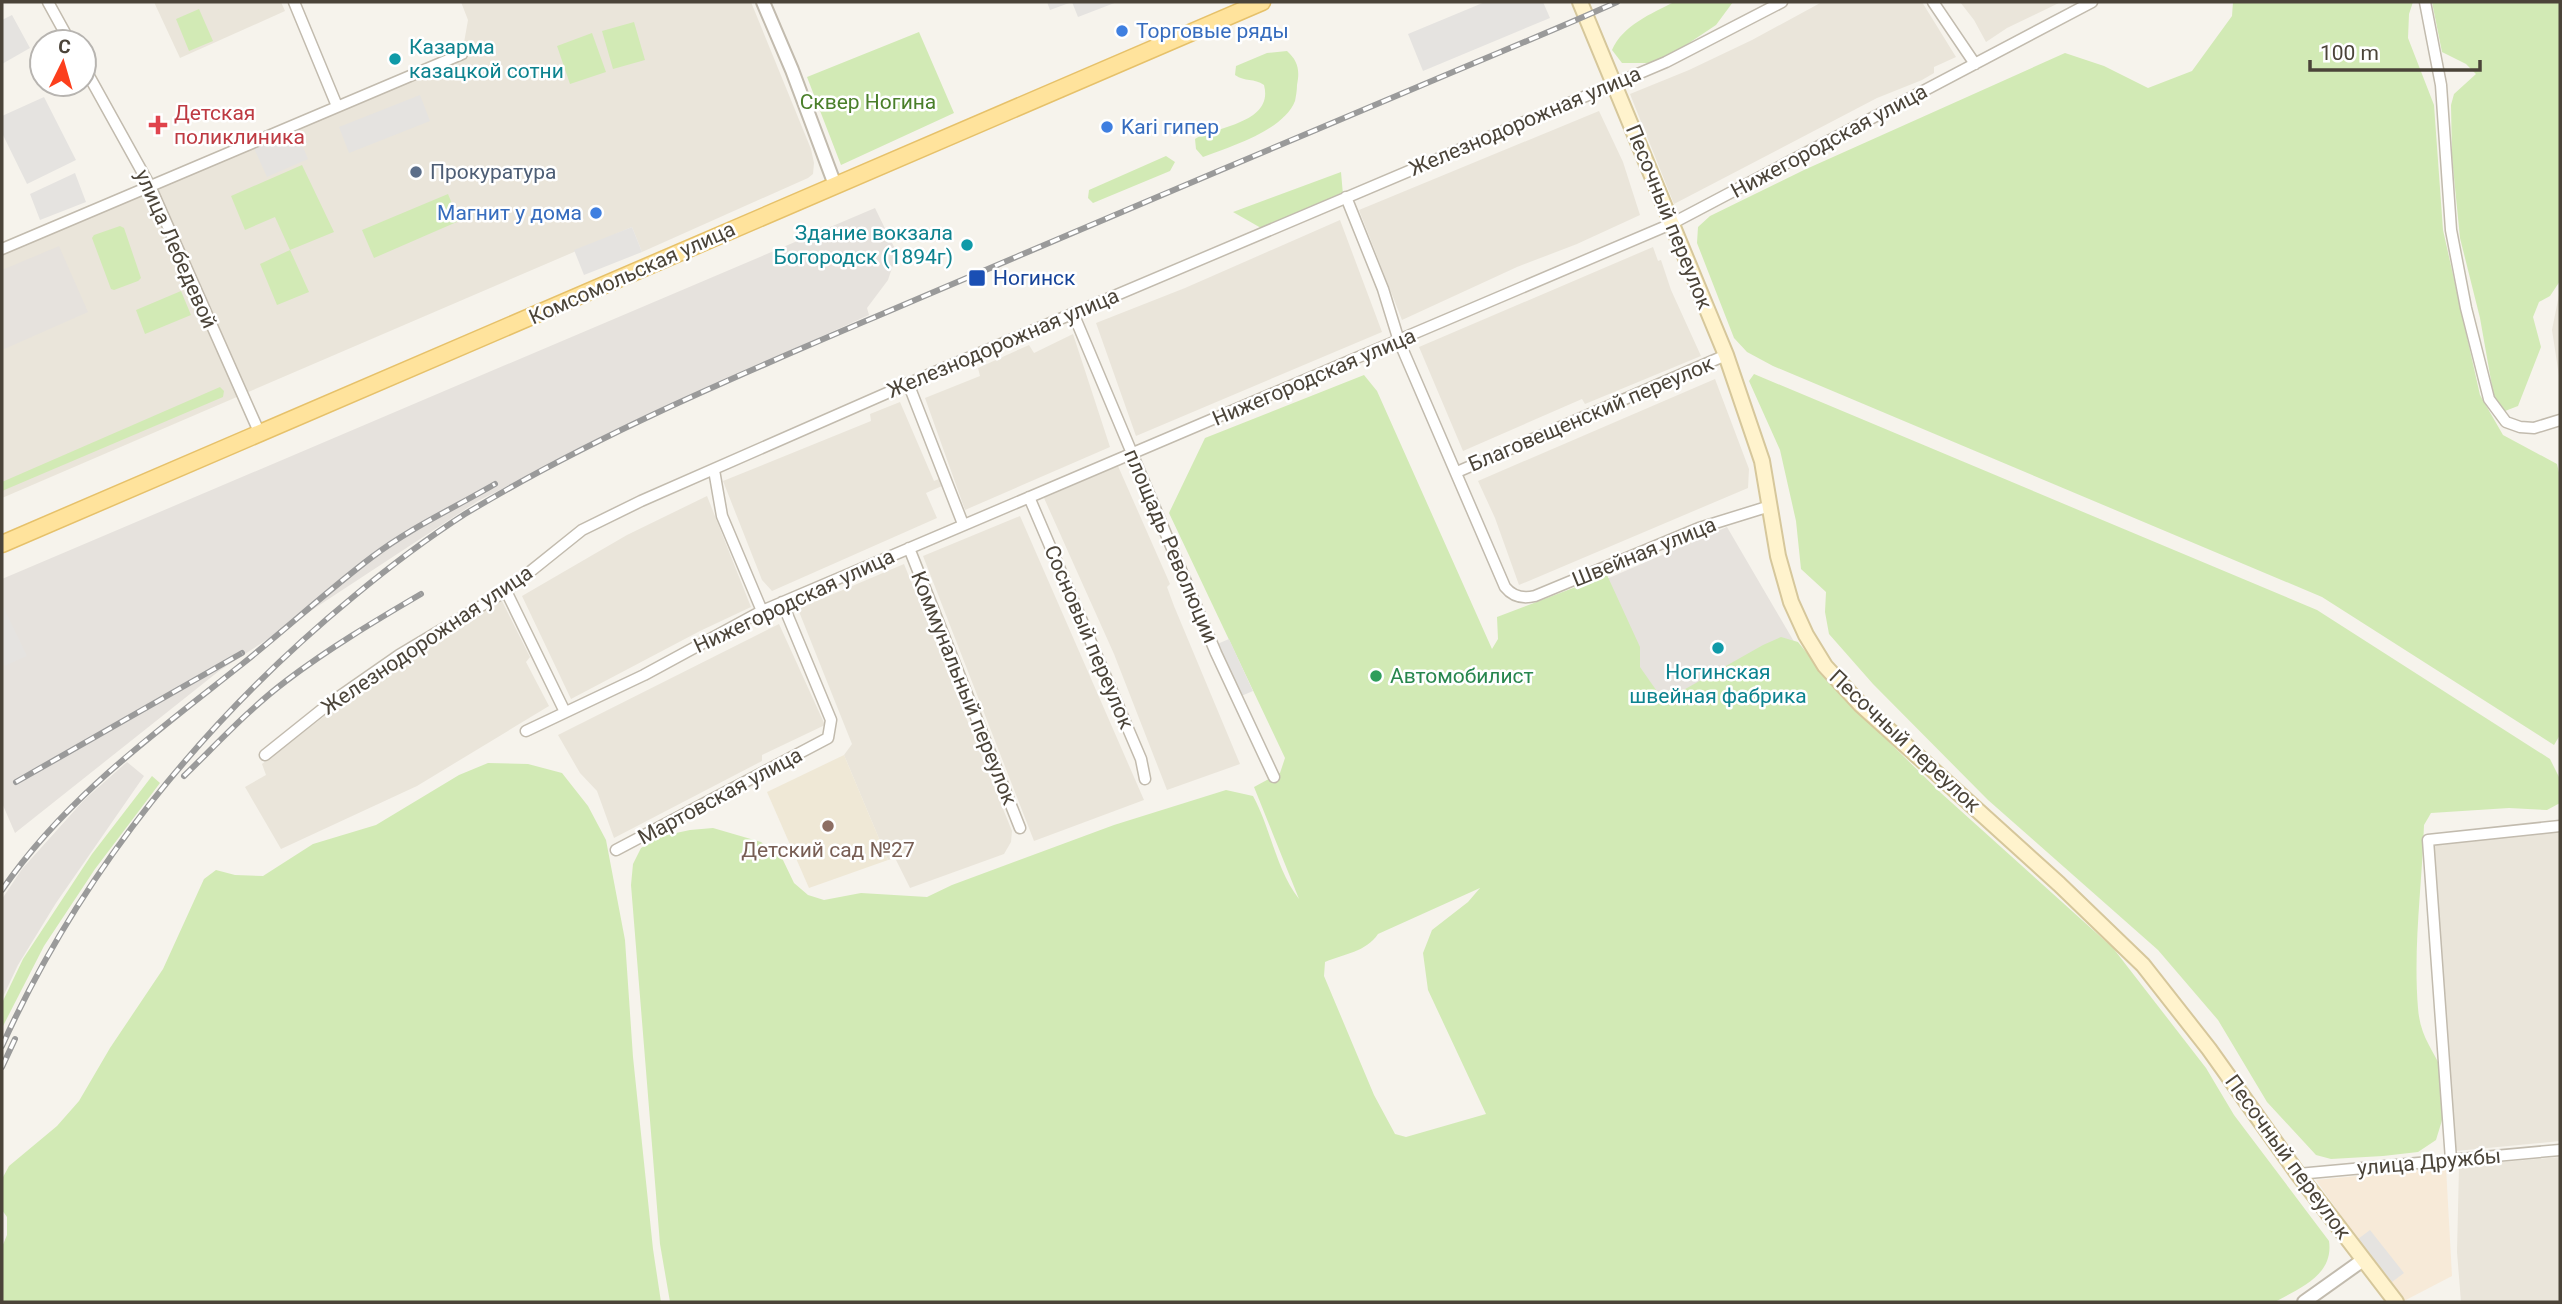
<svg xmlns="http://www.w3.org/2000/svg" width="2562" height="1304" viewBox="0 0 2562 1304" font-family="Roboto,sans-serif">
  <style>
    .residential { fill: #eae5da }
    .commercial { fill: #f7ead8 }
    .industrial { fill: #e6e2dd }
    .education { fill: #efe8d6 }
    .green { fill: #d2eab5; fill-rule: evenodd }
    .parking { fill: #e5e3e0 }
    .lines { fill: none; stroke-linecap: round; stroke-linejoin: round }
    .minor-casing { stroke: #c2bbae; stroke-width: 13 }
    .tertiary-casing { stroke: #c2bbae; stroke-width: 16 }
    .secondary-casing { stroke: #d6c79b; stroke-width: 18 }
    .primary-casing { stroke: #e6c16a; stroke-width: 19 }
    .minor { stroke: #fff; stroke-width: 10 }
    .tertiary { stroke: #fff; stroke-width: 12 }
    .secondary { stroke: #fff3cd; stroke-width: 14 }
    .primary { stroke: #ffe39c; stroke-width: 16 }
    .rail-casing { stroke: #9a9a9a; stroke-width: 6 }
    .rail { stroke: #fff; stroke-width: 3.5; stroke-dasharray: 10; stroke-linecap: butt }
    .shop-dot { fill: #3f7fe0; stroke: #fff; stroke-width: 2.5 }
    .culture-dot { fill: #0f9aa8; stroke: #fff; stroke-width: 2.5 }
    .health-dot { fill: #e0444e; stroke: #fff; stroke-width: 2.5 }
    .service-dot { fill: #5c6f8a; stroke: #fff; stroke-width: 2.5 }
    .transit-dot { fill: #1a4fb4; stroke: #fff; stroke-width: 2.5 }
    .leisure-dot { fill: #2e9e5b; stroke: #fff; stroke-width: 2.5 }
    .education-dot { fill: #8d6e63; stroke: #fff; stroke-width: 2.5 }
    .labels { text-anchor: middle; stroke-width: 5; stroke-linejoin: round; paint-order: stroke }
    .shop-label { font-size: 21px; fill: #366cbe; stroke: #fff; text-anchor: start }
    .culture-label { font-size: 21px; fill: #0d838f; stroke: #fff; text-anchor: start }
    .park-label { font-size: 21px; fill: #4a7f2a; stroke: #fff }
    .health-label { font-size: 21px; fill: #be3a42; stroke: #fff; text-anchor: start }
    .street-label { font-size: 21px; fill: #4b4439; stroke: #fff }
    .service-label { font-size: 21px; fill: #4e5e75; stroke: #fff; text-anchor: start }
    .transit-label { font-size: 21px; fill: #164399; stroke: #fff; text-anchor: start }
    .leisure-label { font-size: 21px; fill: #27864d; stroke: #fff; text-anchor: start }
    .education-label { font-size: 21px; fill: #785e54; stroke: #fff }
  </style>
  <rect width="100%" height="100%" fill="#f6f3ec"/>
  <path class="residential" d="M154,2h127l4,9 -105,47z
    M461,2h290l60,147 3,14 -1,11 -5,4 -166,74 -10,-25 -630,271v-249l460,-195 6,-34z
    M1822,2h100l34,55 -22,10v6l-12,7 -45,18 -203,106 -44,-110 59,-24 63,-30z
    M1960,2h101l-54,26 -21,14 -12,-22z
    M1599,111l24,51 17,53 -63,29 -60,23 -115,53 -43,-110z
    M1340,220l42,112 -246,104 -40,-113 89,-35z
    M1653,247l5,14 3,-1 10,30 30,66 -116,48 -3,-5 -119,52 -44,-104z
    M2560,290v92l-8,-52z
    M1073,334l37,113 -145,63 -40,-112 55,-22 -2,-8 51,-23 5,8z
    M1715,379l34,90 -1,19 -229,97 -24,-67 -17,-37z
    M900,402l34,79 5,-2 3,7 -16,7 11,25 -165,73 -10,-11 -39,-99 148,-60 -1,-7z
    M1118,466l52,118 -3,3 7,19 66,158 -73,26 -53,-136 -70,-156z
    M707,496l44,111 -51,24 -129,68 -49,-103 105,-61z
    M1020,516l124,284 -110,41 -111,-285z
    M904,564l108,267 -1,11 -7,12 -94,34 -15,-30 -7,2 -44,-105 8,-11 -54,-135z
    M502,601l28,56 -4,5 23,44 -132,80 -136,63 -36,-62 21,-12 -4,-11 77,-59 68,-47z
    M779,624l46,101 -63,30v6l-148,77 -17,-47 -17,-18 -22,-38z
    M2560,826v315l-104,10 -28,-311z
    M2560,1157v145h-99l-4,-50 2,-86z"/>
  <path class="commercial" d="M2446,1167l6,109 -50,26 -86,-122z"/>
  <path class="industrial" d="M875,208l22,45 -9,27 -21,28 2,7 -215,97 -176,89 -259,170 -204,162 -13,-30v-224z
    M59,246l29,66 -86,38v-80z
    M1727,527l69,118 -138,68 -63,-129z
    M127,762l17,14 -88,127 -38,62 -16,34v-100l20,-30 62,-69z"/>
  <path class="education" d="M844,755l44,105 -79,28 -42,-96z"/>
  <path class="green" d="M1674,2h59l-17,23 -36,24 -28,14h-30l-10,-13c11,-25 39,-36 62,-48z
    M2233,2h180l-4,12 -1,24 26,67 9,125 37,165 23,40 54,29 3,13v258l-6,10 -232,-148 -549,-231 -26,-14 -13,-14 -37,-95 1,-16 12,-11 94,-46 261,-117 39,13 44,22 44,-17 40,-55z
    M2432,2h128v279l-10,15 -11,6 -6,15 8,30 -23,59 -13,5 -10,-8 -15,-85 -20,-80 -8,-81 -1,-52 3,-11 22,-20 -10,-10 -24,-12z
    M199,9l14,32 -24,10 -13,-32z
    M634,22l11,38 -32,9 -11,-38z
    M919,32l35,81 -113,52 -34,-88z
    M592,33l14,39 -36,12 -13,-38z
    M1287,51c11,10 13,19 10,34 0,5 -1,11 -2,16 -12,30 -64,45 -92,56l-7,-8 -1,-10c23,-13 79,-16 69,-54 -10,-7 -19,-3 -29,-10l1,-9 31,-13z
    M1166,156l9,6 -5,9 -77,32 -5,-5 1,-8z
    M302,165l32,67 -44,18 19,42 -32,13 -17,-41 30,-14 -15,-33 -30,13 -14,-34z
    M1341,172l2,23 -82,33 -28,-16z
    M448,194l11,27 -85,37 -12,-28z
    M120,226l4,2 17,50 -3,3 -24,9 -3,-1 -19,-51 2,-3z
    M181,291l10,24 -46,19 -9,-24z
    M1754,374l563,236 233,149 10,20v24l-13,7 -38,-2 -78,5 -7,12c-2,61 -11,122 -6,183 2,28 14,40 25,64 9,21 -1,48 -7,68l-18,12 -35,4 -52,3 -15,-4 -49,-53 -49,-82 -60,-70 -170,-150 -115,-116 -44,-50 -4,-22 1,-20 -25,-23 -5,-48 -16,-71 -31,-69z
    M1364,375l13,16 115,258 6,-10 -1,-22 110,-42 33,72v20l21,30 19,-5 83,-47 18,-8 17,5 42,52 101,99 172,155 93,120 28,47 95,126c5,34 -29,47 -54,61h-1605l-10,-58 -29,-359 2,-21 8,-16 21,-12 28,-6 23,-2 48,14 21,16 12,25 14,12 16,5 37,-7 66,4 25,-12 162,-60 112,-35 27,6c18,33 23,73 46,103l-45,-112 26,-14 5,-15 -116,-245 36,-75zM1480,888l-12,14 -36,28 -9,23 5,37 58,124 -80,23 -11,-3 -21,-39 -50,-119 1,-14c19,-8 41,-10 53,-28z
    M220,387l4,4 -1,6 -221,94v-9z
    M488,763l40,1 34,9 26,33 18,34 19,100 8,117 20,192 8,53h-659v-55l5,-12v-18l-5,-7v-31l7,-13 48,-40 22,-25 31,-53 53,-79 41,-90 12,-9 19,5 28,1 50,-32 63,-19 83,-50z
    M152,776l8,7 -65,86 -51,77 -42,82v-25l21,-44 69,-105z"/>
  <path class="parking" d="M1047,2h70l-39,15 -6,-15 -22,8z
    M1485,2h58l7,16 -127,53 -15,-37z
    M12,15l18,33 -28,16v-44z
    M420,95l10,26 -81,32 -10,-26z
    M44,97l32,63 -49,24 -25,-51v-17z
    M295,128l13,31 -41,18 -14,-31z
    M75,173l11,29 -46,18 -10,-26z
    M632,227l10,25 -58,23 -10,-25z
    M2,604l25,52 -23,10 -2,-6z
    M1229,639l24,52 -14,6 -24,-52z
    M2370,1230l34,43 -12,9 -34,-43z"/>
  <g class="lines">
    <g class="minor-casing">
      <path id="minor" d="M48,2l22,40
        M294,2l43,104
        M1933,2l42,62
        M2425,2l16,83 10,145 15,78 23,91 17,23 14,5 14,1 26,-8
        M84,67l66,119 110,248
        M1346,197l37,92 16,52 106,246c8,10 18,12 30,9l164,-68 71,-22
        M2,249l460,-195
        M1073,313l143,340 58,124
        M908,383l55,141
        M714,470l8,46 40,95
        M1457,472l269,-117
        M1029,497l112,262 4,20
        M909,548l111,280
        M506,591l59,121
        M526,731l118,-56 118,-64 909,-387 421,-222
        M265,755l65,-52 69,-48 107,-64 76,-61 59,-29 287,-126 738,-313 116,-60
        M616,850l212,-112 3,-18 -49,-118
        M2451,1160l-23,-320 132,-14
        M2298,1174l262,-24"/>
    </g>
    <g class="tertiary-casing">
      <path id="tertiary" d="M763,2l29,68 43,115
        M2304,1302l59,-42"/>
    </g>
    <g class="secondary-casing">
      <path id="secondary" d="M1580,2l146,353 36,106 16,95 13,46 15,33 19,31 35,38 199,180 84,81 66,84 89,125 98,128"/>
    </g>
    <g class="primary-casing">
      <path id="primary" d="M2,544l1260,-542"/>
    </g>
    <use href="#minor" class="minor"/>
    <use href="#tertiary" class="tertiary"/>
    <use href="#secondary" class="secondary"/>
    <use href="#primary" class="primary"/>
    <g class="rail-casing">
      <path id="rail" d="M184,776c33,-32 65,-67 102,-95 42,-32 89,-60 135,-87
        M16,782l226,-129
        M2,890c63,-92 152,-156 239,-225 44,-35 86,-74 131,-108 38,-29 82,-49 123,-73
        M2,1046c79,-175 204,-328 351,-449 36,-30 73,-58 112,-83 144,-87 303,-151 457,-217 171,-73 341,-145 512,-217 61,-26 123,-51 183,-78
        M2,1067l13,-28"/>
    </g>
    <use href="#rail" class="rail"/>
  </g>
  <g class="shop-dot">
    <circle cx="1122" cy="31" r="7"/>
    <circle cx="1107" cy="127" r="7"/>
    <circle cx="596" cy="213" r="7"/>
  </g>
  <g class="culture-dot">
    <circle cx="395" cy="59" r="7"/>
    <circle cx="967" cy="245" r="7"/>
    <circle cx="1718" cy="648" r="7"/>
  </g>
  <path class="health-dot" d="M154.5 114.5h7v7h7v7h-7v7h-7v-7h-7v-7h7z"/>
  <circle class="service-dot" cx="416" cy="172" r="7"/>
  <rect class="transit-dot" x="968" y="269" width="18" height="18" rx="3.5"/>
  <circle class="leisure-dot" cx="1376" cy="676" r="7"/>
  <circle class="education-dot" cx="828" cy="826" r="7"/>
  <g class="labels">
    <g class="shop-label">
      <text x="1136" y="38">Торговые ряды</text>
      <text x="1121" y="134">Kari гипер</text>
      <text x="582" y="220" text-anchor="end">Магнит у дома</text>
    </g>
    <g class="culture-label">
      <text x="409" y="54">Казарма<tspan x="409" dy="24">казацкой сотни</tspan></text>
      <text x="953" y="240" text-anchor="end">Здание вокзала<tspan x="953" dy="24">Богородск (1894г)</tspan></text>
      <text x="1718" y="679" text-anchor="middle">Ногинская<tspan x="1718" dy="24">швейная фабрика</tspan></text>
    </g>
    <g class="park-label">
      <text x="868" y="109">Сквер Ногина</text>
    </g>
    <g class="health-label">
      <text x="174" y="120">Детская<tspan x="174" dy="24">поликлиника</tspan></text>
    </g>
    <g class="street-label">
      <text transform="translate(1525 121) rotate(-23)" y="7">Железнодорожная улица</text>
      <text transform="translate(1829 141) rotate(-28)" y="7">Нижегородская улица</text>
      <text transform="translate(1669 217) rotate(68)" y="7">Песочный переулок</text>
      <text transform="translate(176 249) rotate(66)" y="7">улица Лебедевой</text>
      <text transform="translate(632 273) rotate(-24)" y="7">Комсомольская улица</text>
      <text transform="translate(1003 343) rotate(-23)" y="7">Железнодорожная улица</text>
      <text transform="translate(1314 377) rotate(-23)" y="7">Нижегородская улица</text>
      <text transform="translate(1591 414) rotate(-23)" y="7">Благовещенский переулок</text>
      <text transform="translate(1171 546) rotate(67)" y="7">площадь Революции</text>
      <text transform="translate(1644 552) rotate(-22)" y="7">Швейная улица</text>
      <text transform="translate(794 601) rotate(-25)" y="7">Нижегородская улица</text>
      <text transform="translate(1089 637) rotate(67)" y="7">Сосновый переулок</text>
      <text transform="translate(427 640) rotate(-34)" y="7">Железнодорожная улица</text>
      <text transform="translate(964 688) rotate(68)" y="7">Коммунальный переулок</text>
      <text transform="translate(1905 741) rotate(43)" y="7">Песочный переулок</text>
      <text transform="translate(720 796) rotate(-28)" y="7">Мартовская улица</text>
      <text transform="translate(2288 1157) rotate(54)" y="7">Песочный переулок</text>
      <text transform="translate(2429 1162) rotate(-5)" y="7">улица Дружбы</text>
    </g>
    <g class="service-label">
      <text x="430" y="179">Прокуратура</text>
    </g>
    <g class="transit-label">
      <text x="993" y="285">Ногинск</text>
    </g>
    <g class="leisure-label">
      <text x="1390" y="683">Автомобилист</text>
    </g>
    <g class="education-label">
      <text x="828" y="857">Детский сад №27</text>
    </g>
  </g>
  <rect width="2562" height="1304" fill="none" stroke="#4b4439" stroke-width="7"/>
  <g transform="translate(63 63) rotate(5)"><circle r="33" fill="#ffffff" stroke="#b7b4b0" stroke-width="2"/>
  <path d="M0-5L12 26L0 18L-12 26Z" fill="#fc3f1d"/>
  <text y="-10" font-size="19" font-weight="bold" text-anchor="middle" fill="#4b4439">С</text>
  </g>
  <path d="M2310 60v10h170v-10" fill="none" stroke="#4b4439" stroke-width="3.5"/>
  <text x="2320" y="60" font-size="21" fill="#4b4439" stroke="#ffffff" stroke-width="5" paint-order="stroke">100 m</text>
</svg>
